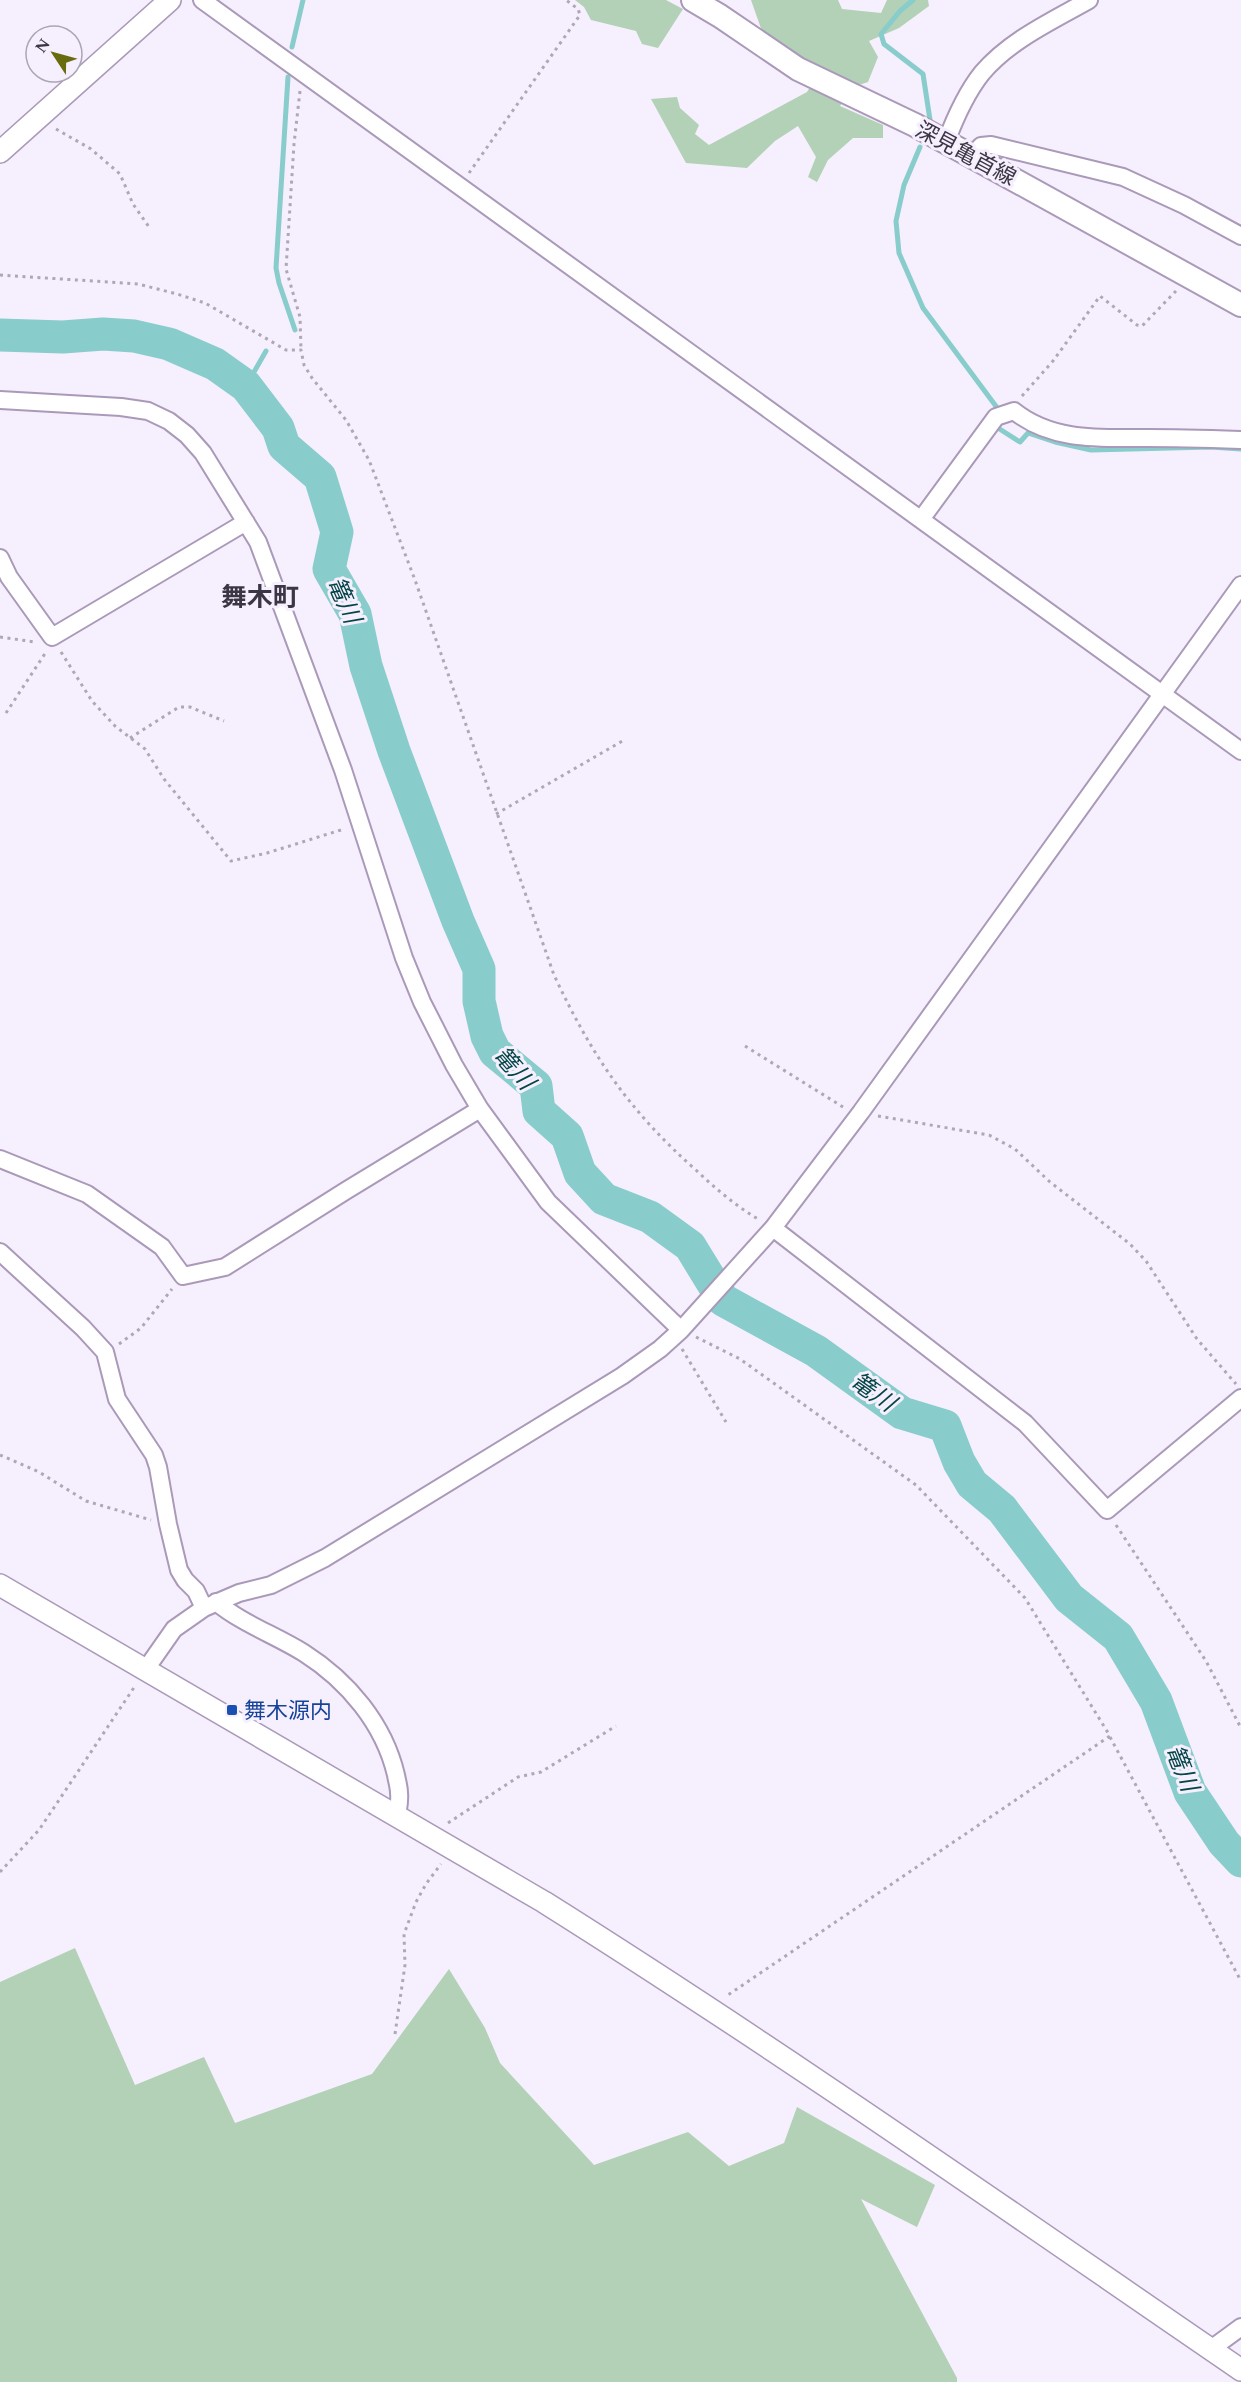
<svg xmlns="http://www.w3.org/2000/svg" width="1241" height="2382" viewBox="0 0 1241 2382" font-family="Spectral,'Noto Sans JP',serif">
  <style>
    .green { fill: #b2d1b6 }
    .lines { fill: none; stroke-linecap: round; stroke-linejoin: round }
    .stream { stroke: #8cc; stroke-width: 5 }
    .river { stroke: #8cc; stroke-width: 33 }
    .minor-casing { stroke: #aa99b9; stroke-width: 20 }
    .tertiary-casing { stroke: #aa99b9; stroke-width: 24 }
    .secondary-casing { stroke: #aa99b9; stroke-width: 26 }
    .path { stroke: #aea7b5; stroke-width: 3; stroke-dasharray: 3 4.5; stroke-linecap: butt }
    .minor { stroke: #fff; stroke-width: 16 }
    .tertiary { stroke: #fff; stroke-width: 21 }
    .secondary { stroke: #fff; stroke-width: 22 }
    .transit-dot { fill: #1a4fb4; stroke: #f6effd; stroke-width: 2 }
    .labels { text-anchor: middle; stroke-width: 6; stroke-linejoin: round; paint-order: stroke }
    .street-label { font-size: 22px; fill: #3c3543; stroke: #f6effd }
    .transit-label { font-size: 22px; fill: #164399; stroke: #f6effd; text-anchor: start }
    .water-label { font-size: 24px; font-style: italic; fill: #044647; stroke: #f6effd }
    .quarter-label { font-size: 26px; font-weight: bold; fill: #3c3543; stroke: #f6effd }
  </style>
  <rect width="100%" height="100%" fill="#f6effd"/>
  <path class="green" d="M575,0h91l17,9 -25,39 -16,-4 -6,-13 -45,-11 -7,-13z
    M751,0h87l4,9 39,4 6,-13h41l1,6 -30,22 -30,13 9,16 -10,25 -15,5 -13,19 43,19v13h-30l-25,22 -11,22 -9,-5 8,-20 -18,-31 -23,15 -28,27 -61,-5 -35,-64 26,-2 3,11 19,17 -4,9 14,11 98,-53 11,-18 -54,-37z
    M75,1948l60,137 69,-28 31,66 137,-49 77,-105 36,59 15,35 94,102 94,-33 41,34 55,-23 13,-36 138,78 -18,42 -56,-28 96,179v4h-957v-400z"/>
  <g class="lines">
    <path class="stream" d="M913,0l-13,11 -19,23 3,10 39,30 7,46
      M292,47l11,-47
      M288,77l-12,191 3,15 16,47
      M920,147l-16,38 -8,36 3,32 24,55 78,105
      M246,386l20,-35
      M1000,422l-2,6 22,14 8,-9 27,9 36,8 120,-3 30,2"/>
    <path class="river" d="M0,335l63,2 40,-3 31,2 35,8 46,20 31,22 32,42 6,18 36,31 17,55 -8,37 26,45 11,52 28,85 64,170 21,48v32l8,35 8,16 41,34 3,25 28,25 13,37 24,26 46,18 40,29 33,54 93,51 86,62 43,13 14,36 13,22 30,25 67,89 49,39 38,64 34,91 34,51 17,18"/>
    <g class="minor-casing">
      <path id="minor" d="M202,0l1039,751
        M946,142c9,-24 20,-49 36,-69 28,-33 70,-52 107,-73
        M972,156l9,-10 10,-1 132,32 61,28 57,31
        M0,400l121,7 27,4 21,10 18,14 16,18 55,89 85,228 61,188 18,44 32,63 26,44 68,93 133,128
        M922,518l74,-101 18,-6c39,31 87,27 134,27 31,0 62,1 93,2
        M0,558l9,19 43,60 194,-115
        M0,1159l87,35 75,53 21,29 42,-9 122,-77 133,-81
        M773,1228l252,195 82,87 134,-112
        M0,1252l83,76 22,24 12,47 37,56 4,12 10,57 11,46 6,10 11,11 8,17
        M216,1602c27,22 59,33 88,51 44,28 80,71 92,122 1,6 3,12 3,18 1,8 -1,16 -2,23
        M146,1669l28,-40 30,-21 35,-15 32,-8 54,-27 297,-182 38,-27 21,-19 92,-102 88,-116 380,-527
        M1211,2349l30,-22"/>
    </g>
    <g class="tertiary-casing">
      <path id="tertiary" d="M0,152l170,-152
        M0,1585l544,317c237,149 466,310 697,468"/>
    </g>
    <g class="secondary-casing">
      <path id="secondary" d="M693,0l27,16 78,53 117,56 326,180"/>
    </g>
    <path class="path" d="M300,91l-6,53 -8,125 14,48 1,33
      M56,129l35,20 29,25 13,30 16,23
      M469,173l111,-158 -2,-6 -12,-9
      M0,275l138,9 39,10 28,9 81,47h15l3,15 8,13 34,42 23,40 46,120 139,395c38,81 75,136 143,196 19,18 39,35 61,48
      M1022,396l31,-35 47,-65 37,29 5,1 34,-35
      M0,637l35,5
      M61,652l31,49 23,25 30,23 19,30 67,82 36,-8 77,-24
      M6,713l40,-61
      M130,738l49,-31h11l34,14
      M496,814l128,-74
      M745,1046l98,61
      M878,1116l111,19 26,14 35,33 80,62 16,17 51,78 39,45
      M696,1337l44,22 176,126 109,113 85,138 -385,261
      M119,1344l22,-16 31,-39
      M682,1349l44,73
      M0,1455l39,17 47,29 65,19
      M1116,1525l90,136 35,67
      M1110,1737l131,244
      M448,1823l70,-46 23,-5 75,-46
      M0,1872l39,-42 96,-144
      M395,2034l10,-69 -1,-31 12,-32 10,-18 15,-20"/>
    <use href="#minor" class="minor"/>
    <use href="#tertiary" class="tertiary"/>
    <use href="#secondary" class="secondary"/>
  </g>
  <rect class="transit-dot" x="226" y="1704" width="12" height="12" rx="3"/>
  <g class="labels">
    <g class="street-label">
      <text transform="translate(966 153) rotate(28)" y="8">深見亀首線</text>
    </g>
    <g class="transit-label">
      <text x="244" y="1718">舞木源内</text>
    </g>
    <g class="water-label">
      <text transform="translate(344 600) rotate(66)" y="8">篭川</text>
      <text transform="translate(514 1068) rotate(49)" y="8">篭川</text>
      <text transform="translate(873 1392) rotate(35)" y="8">篭川</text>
      <text transform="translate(1182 1768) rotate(68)" y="8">篭川</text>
    </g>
    <g class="quarter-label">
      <text x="260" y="606">舞木町</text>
    </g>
  </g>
  <g transform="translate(54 54) rotate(306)"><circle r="28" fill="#f6effd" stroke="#aca5b3" stroke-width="1.5"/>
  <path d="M0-4.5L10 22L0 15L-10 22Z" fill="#686c0f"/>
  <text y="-9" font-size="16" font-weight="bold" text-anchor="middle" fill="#3c3543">N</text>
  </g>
</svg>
